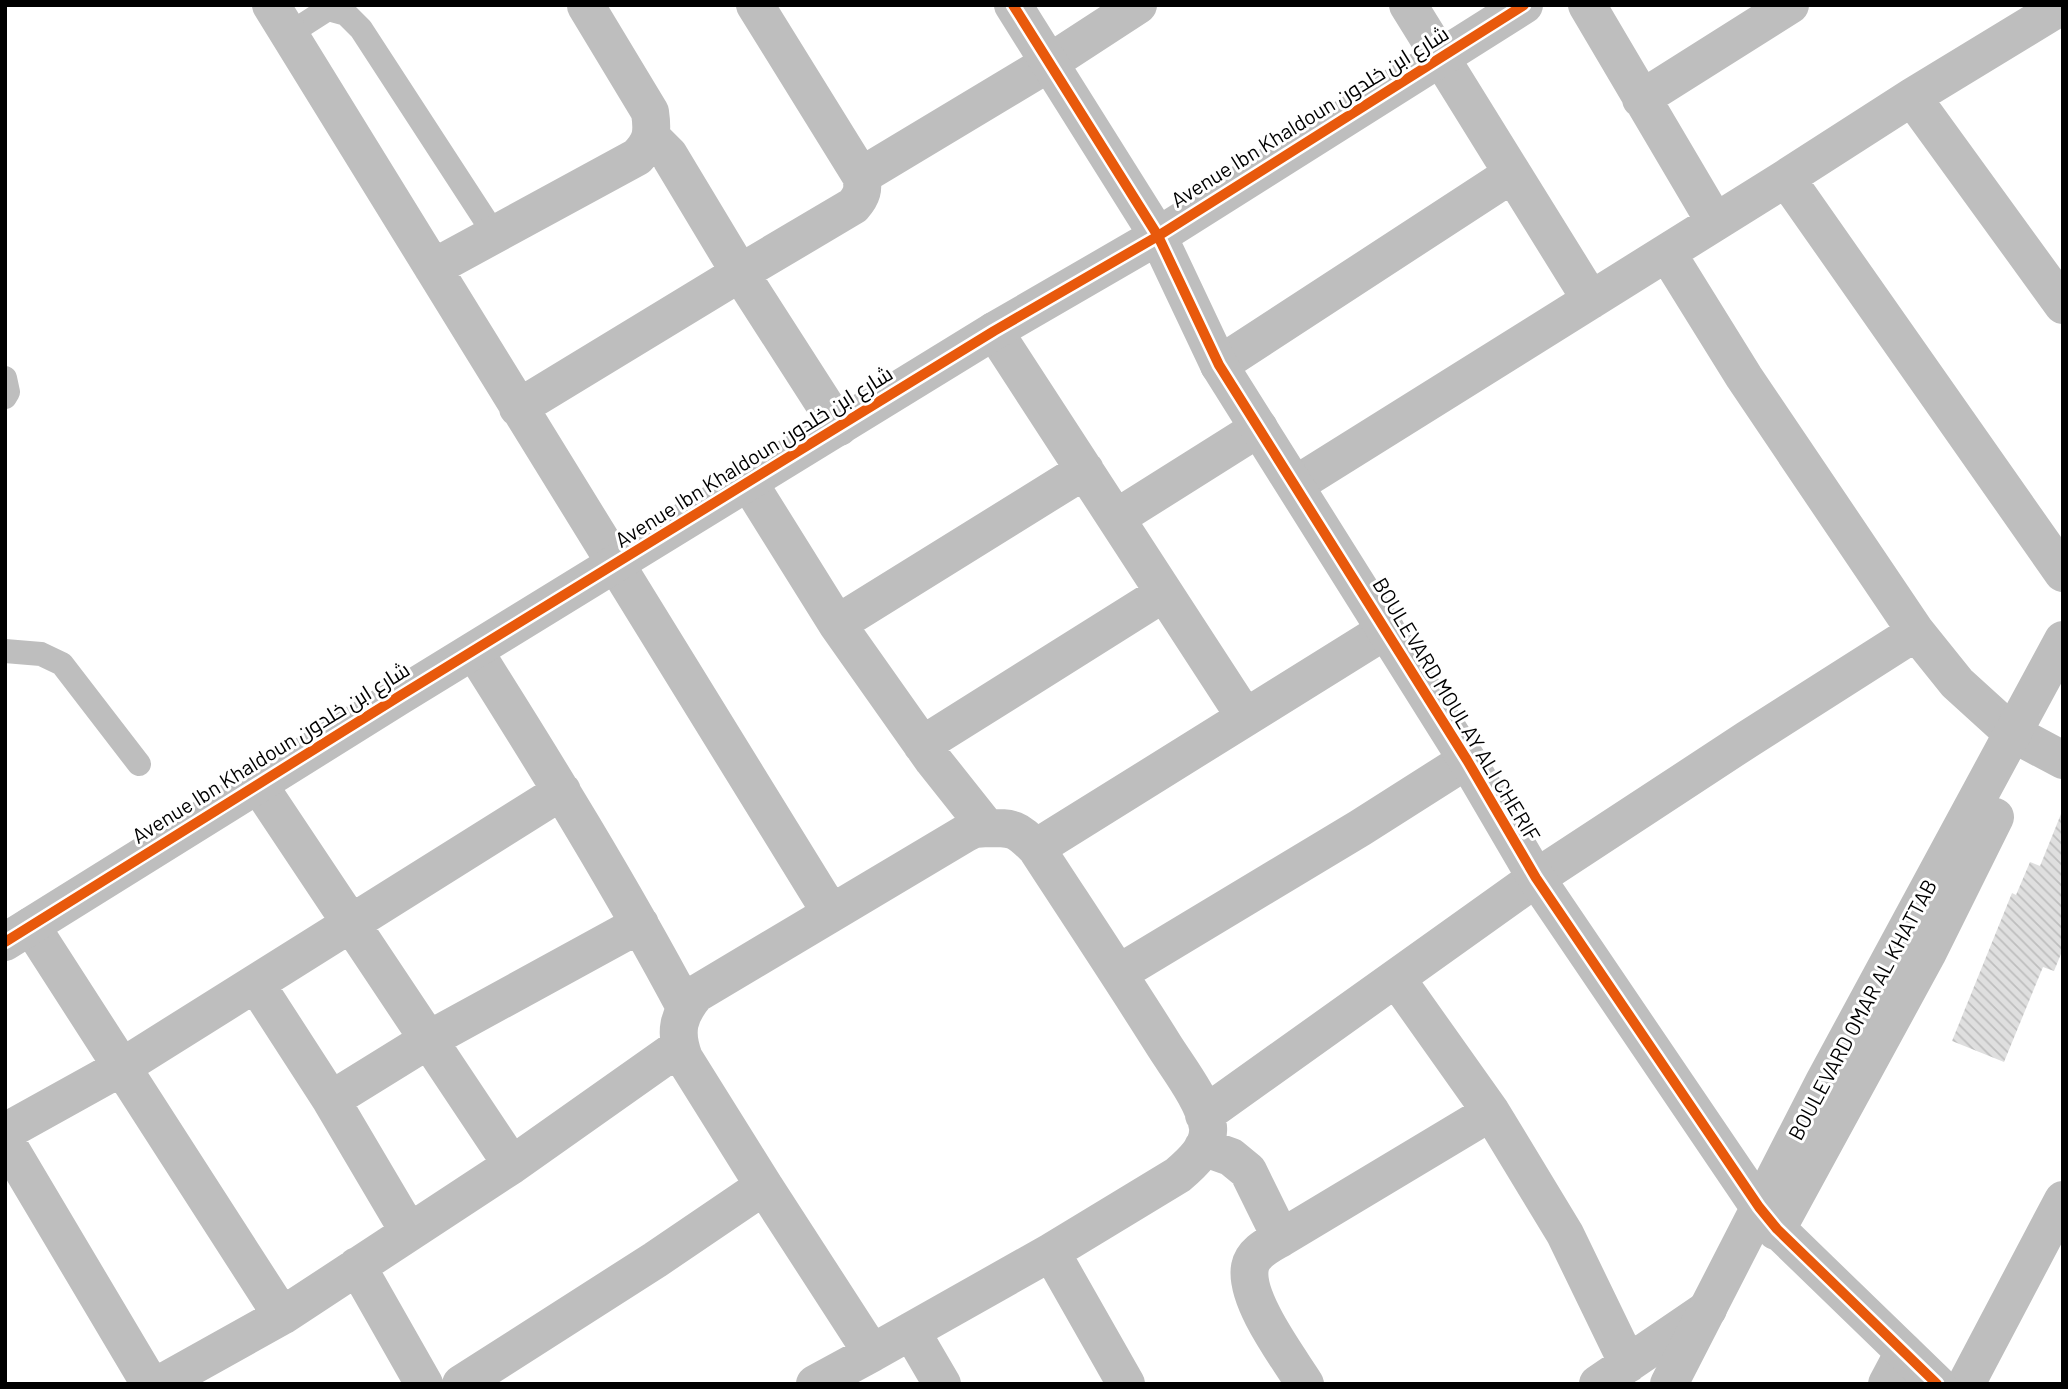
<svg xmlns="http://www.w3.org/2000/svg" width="2068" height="1389" viewBox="0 0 2068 1389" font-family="Barlow,Cairo,sans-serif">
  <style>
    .building { fill: url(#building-back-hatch) }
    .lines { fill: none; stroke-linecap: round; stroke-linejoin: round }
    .service { stroke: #bebebe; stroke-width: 24 }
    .minor { stroke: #bebebe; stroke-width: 38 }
    .tertiary { stroke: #bebebe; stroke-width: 38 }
    .cycleway-casing { stroke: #fff; stroke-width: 15 }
    .cycleway { stroke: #e8590c; stroke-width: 10 }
    .labels { text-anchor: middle; stroke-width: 6; stroke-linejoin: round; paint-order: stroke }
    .street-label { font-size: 21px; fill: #000; stroke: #fff }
  </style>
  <defs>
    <pattern id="building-back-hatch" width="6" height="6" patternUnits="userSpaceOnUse" patternTransform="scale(1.75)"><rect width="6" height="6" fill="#dfdfdf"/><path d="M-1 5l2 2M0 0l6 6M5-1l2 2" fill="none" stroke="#bebebe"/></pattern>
  </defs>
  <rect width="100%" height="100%" fill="#fff"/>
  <path class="building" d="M2063,809v140l-9,22 -11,-4 -39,95 -52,-21 60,-148 4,2 14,-33 10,4z"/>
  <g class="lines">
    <path class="service" d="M289,34l39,-25 18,5 15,15 134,206
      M5,378l3,14 -3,5
      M5,651l36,3 21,10 77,100"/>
    <path class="minor" d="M271,5l560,908
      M1408,5l183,295
      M1587,5l128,217
      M1912,97l151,208
      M1641,99l149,-94
      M651,137l18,18 71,118 99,154
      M861,176l188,-113 89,-58
      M1786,178l277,395
      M1667,253l77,124 172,255 41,51 55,50 51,27
      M433,268l204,-111c15,-15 16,-24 13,-45l-64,-106 1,-1
      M994,331l251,386
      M1219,365l293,-191
      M518,408l222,-135 113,-67c9,-10 11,-17 8,-30l-106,-171
      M749,483l88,141 96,136 54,68
      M1295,485l491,-307 126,-81 151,-92
      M1116,518l143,-90
      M837,624l248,-154
      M474,651c74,117 146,234 211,356
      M922,745l242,-152
      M258,784l254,381
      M987,828c27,0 29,0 49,20 43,66 87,132 129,199 14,22 39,54 43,80 2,20 -16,36 -30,48l-127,77 -179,101 -108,-167 -80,-128c-10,-26 -6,-43 12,-64l270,-161 8,-4z
      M1036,848l350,-218
      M31,926l251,390
      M1119,973l241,-145 107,-68
      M1396,978l95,134 74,122 63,130
      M256,984l75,116 78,132
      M331,1100l97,-60 212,-116
      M1204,1115l332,-237 212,-139 168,-107
      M5,1132l117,-65 440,-276
      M5,1140l145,244
      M1203,1147l28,10 17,14 33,67c-12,7 -28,14 -31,29 -6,32 38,90 55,117
      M1281,1238l210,-126
      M1051,1252l75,132
      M357,1266l67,118
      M911,1331l31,53
      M160,1384l122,-68 230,-151 167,-118
      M461,1384l194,-124 109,-74
      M815,1384l57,-31
      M1598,1384l110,-75
      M1887,1384l17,-32
      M1966,1384l97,-184"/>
    <path class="tertiary" d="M1013,5l145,231 61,129 248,395 69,118 223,329 18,22 160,155
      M5,942l393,-245 596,-366 164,-95 366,-231
      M1776,1231l151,-277 68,-137
      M1669,1384l155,-302 239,-442"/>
    <g class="cycleway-casing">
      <path id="cycleway" d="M1013,5l145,231 61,129 248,395 69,118 223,329 18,22 160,155
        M5,942l393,-245 596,-366 164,-95 366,-231"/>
    </g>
    <use href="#cycleway" class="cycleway"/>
  </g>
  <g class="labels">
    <g class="street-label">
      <text transform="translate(1310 117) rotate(-32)" y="7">Avenue Ibn Khaldoun شارع ابن خلدون</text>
      <text transform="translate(754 457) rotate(-32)" y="7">Avenue Ibn Khaldoun شارع ابن خلدون</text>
      <text transform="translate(1456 710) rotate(59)" y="7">BOULEVARD MOULAY ALI CHERIF</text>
      <text transform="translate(271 753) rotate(-32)" y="7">Avenue Ibn Khaldoun شارع ابن خلدون</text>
      <text transform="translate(1863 1010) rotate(-62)" y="7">BOULEVARD OMAR AL KHATTAB</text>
    </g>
  </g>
  <rect width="2068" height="1389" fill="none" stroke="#000000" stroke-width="14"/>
</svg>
